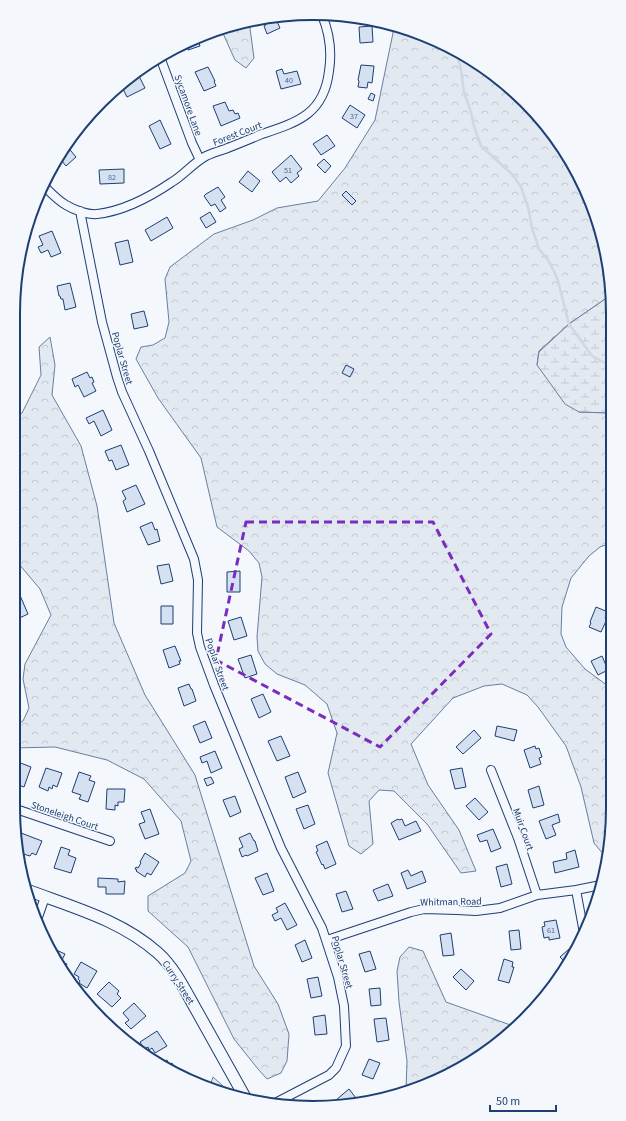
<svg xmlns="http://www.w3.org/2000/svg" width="626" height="1121" viewBox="0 0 626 1121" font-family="'Source Sans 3',sans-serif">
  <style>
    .forest { fill: url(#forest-crowns); stroke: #687fa3 }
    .wetland { fill: url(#wetland-marsh); stroke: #687fa3 }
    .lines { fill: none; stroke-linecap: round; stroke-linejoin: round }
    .stream { stroke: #cfd7e4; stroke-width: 2.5 }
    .building { fill: #d5e0f0; stroke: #1d3f73 }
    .street-casing { stroke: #1d3f73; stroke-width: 10 }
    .secondary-casing { stroke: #1d3f73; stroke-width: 13 }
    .street { stroke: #f4f7fb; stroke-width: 8 }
    .secondary { stroke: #f4f7fb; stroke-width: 11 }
    .marked { fill: none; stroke: #7b2cbf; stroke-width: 3; stroke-dasharray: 8 5; stroke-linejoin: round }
    .labels { text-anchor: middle; stroke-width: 3; stroke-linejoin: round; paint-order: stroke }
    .number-label { font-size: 8px; fill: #4b6792 }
    .street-label { font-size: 10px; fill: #1d3f73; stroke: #f4f7fb }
    .rim { fill: none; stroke: #1d3f73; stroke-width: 2 }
  </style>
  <defs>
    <pattern id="forest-crowns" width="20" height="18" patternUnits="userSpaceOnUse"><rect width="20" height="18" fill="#e3e9f0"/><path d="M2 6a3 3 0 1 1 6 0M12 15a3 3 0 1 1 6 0" fill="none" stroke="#c2c9d1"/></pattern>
    <pattern id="wetland-marsh" width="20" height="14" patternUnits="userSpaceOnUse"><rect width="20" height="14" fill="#e3e9f0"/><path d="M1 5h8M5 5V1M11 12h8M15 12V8" fill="none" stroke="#c2c9d1"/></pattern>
  </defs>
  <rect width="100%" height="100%" fill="#f4f7fb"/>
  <path class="forest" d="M249,21l5,37 -8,10 -11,-8 -14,-31 15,-6z
    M393,25l17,4 53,24 62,48 38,46 34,69 13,58 1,21 -42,29 -30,27 -2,14 42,47 32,1v130l-11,4 -11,9 -18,22 -9,29 -1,27 5,13 19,22 23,17 4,5v136l-5,25 -3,3 -10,-12 -13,-56 -15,-41 -28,-39 -11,-12 -25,-11 -18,2 -31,12 -42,46 17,41 31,45 17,41 -15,2 -34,-49 -33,-33 -15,-1 -10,11 4,43 -12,10 -12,-8 -21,-73 9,-40 -10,-29 -22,-19 -28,-11 -12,-10 -7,-13 -1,-14 5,-60 -3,-14 -10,-12 -32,-24 -16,-69 -43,-60 -22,-39 5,-12 12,-2 12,-7 4,-16 -4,-43 5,-12 44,-33 39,-14 24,-12 41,-7 27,-33 30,-48 18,-87z
    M50,337l5,28 -3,30 29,51 16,60 17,117 31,72 50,80 59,191 24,38 11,30 -2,27 -6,12 -14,6 -9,-10 -24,-30 -46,-92 -40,-36v-15l37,-23 6,-12 -10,-40 -37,-42 -37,-19 -52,-13 -42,1v-22l10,-5 6,-13 -6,-29 2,-15 26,-49 -11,-26 -27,-32v-137l9,-7 19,-38 -2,-28z
    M409,947l14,4 23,51 70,25 -5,7 -83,51 -22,5 1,-29 -8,-59 -2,-31 3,-14z
    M213,1077l10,9 3,8 -16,-8z"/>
  <path class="wetland" d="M611,295v118l-32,-1 -14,-8 -28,-39 2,-13 30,-28z"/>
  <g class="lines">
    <path class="stream" d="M456,50l5,20 3,22 7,20 3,14 7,20 32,29 8,12 7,20 4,21 7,21 9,11 7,13 3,8 11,43 23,32 19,10"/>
  </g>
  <path class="building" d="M275,17l5,11 -13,6 -3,-8 2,-1 -1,-2 -8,3 -2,-5z
    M372,26l1,16 -13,1 -1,-16z
    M197,37l3,9 -12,4 -2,-8z
    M361,65l13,1 -2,17 -4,-1 -1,6 -9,-1 1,-6 -1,-1z
    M208,67l7,14h-1l2,5 -12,5 -9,-19z
    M282,69l2,5 13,-3 4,13 -20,5 -5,-18z
    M139,76l6,12 -18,9 -6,-12z
    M371,93l4,2 -2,6 -5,-2z
    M225,102l4,9 4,-1 2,4 3,-1 2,5 -19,8 -8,-20z
    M350,105l15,10 -8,13 -15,-10z
    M160,120l11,24 -11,5 -11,-23z
    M327,135l8,11 -14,9 -8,-11z
    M66,145l10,12 -10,9 -8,-10z
    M291,155l11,14 -5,4 2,3 -8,7 -5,-6 -6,5 -8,-10z
    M324,159l7,7 -6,7 -8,-8z
    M124,169v14l-24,1 -1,-14z
    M248,171l12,10 -8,11 -13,-10z
    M218,187l7,10 -4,3 5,8 -6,4 -5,-8 -4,2 -7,-10 2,-2z
    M346,191l10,10 -4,4 -10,-10z
    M210,212l6,10 -10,6 -6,-10z
    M167,217l6,11 -22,13 -6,-11z
    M52,231l9,22 -10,4 -3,-7 -7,3 -3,-6 5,-2 -4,-9z
    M128,240l5,22 -13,3 -5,-22z
    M70,283l6,24 -11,3 -2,-11h-2l-1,-3h-1l-2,-10z
    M144,311l4,15 -14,3 -3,-15z
    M346,365l8,4 -4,8 -8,-4z
    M87,372l3,6 2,-1 2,5 -2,1 4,8 -12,6 -6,-12 -3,2 -3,-8z
    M103,410l9,20 -11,6 -7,-15 -5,3 -3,-6z
    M121,445l8,20 -13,5 -4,-10 -3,1 -4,-10z
    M136,485l9,19 -18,8 -4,-11 3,-2 -4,-8z
    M152,522l3,8 2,-1 3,12 -12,4 -8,-18z
    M169,564l4,17 -12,3 -4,-18z
    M240,571v21h-13v-20z
    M19,593l9,21 -15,7v-17l3,-1 -3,-5v-3z
    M161,606h12v18h-12z
    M596,607l12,5 -3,6 2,1 -6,13 -12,-5 2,-4 -1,-1z
    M241,617l6,19 -13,4 -6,-19z
    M175,646l6,15h-2l1,3 -11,4 -6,-18z
    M251,655l6,19 -12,4 -7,-19z
    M602,656l6,14 -10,5 -7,-14z
    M189,684l2,5h1l4,12 -12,5 -6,-18z
    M263,694l8,18 -12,6 -8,-19z
    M205,721l7,17 -12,5 -7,-17z
    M497,726l20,4 -3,11 -19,-5z
    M474,730l7,8 -18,16 -7,-7z
    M281,736l9,20 -13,5 -9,-20z
    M535,746l1,3 3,-1 3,9 -3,1 2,6 -11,4 -6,-18z
    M215,751l7,17 -11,5 -4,-12 -5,2 -2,-6z
    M13,760l18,7 -7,20 -8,-3 2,-5 -5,-1z
    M46,768l16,5 -5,14 -4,-2 -1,4 -3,-2 -1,4 -9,-4z
    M462,768l4,19 -11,2 -5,-19z
    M79,772l12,4 -2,4 6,2 -7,20 -9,-3 2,-4 -9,-3z
    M298,772l8,20 -13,6 -8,-21z
    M211,777l3,6 -7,3 -3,-7z
    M539,786l5,19 -11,3 -5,-18z
    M107,789h18l-1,13h-6v4l-3,-1v5l-9,-1z
    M235,796l6,16 -11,5 -7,-17z
    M475,798l13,14 -9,8 -13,-14z
    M308,805l7,19 -11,5 -8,-20z
    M150,809l9,25 -14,5 -6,-15 6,-2 -4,-10z
    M558,814l2,8 -8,3 4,10 -10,4 -7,-18z
    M398,819l1,1 3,-1 3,7 11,-5 5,10 -22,9 -8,-17z
    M493,829l8,19 -10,4 -4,-12 -7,2 -3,-7z
    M21,833l21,8 -6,14 -4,-2 -2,3 -10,-3 -1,-7 1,-2 -1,-1 -1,-2z
    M250,833l4,8h1l3,10 -11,5 -1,-1 -4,2 -3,-8 4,-2 -4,-9z
    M327,841l9,23 -11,5 -2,-5 -1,1 -6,-13 2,-1 -2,-5z
    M61,847l9,3 -2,5 8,3 -5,15 -17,-5z
    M575,850l4,17 -24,6 -2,-11 14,-3 -1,-6z
    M145,853l14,9 -8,13 -4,-2 -2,4 -9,-6 1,-1 -2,-1 1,-2 2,1 3,-5 -1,-1z
    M507,864l5,20 -11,3 -5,-20z
    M408,870l3,6 11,-5 4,11 -19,7 -6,-16z
    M267,873l7,18 -11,4 -8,-17z
    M98,878l20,1v3l7,-1 -1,13h-18v-7h-8z
    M388,884l5,12 -15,5 -5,-11z
    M346,891l7,18 -11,3 -6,-18z
    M285,903l12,22 -10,5 -6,-12 -6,3 -3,-6 6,-3 -2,-4z
    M556,920l4,18 -11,2v-3l-5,1 -2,-11 3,-1 -1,-4z
    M519,930l2,19 -10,1 -2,-19z
    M451,933l3,22 -11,1 -3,-21z
    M305,940l7,18 -10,4 -7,-17z
    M54,949l11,5 -4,8 6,2 -3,6 -10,-20z
    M569,949l5,5 -1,4 -8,10 2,-4 -7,-7z
    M370,951l6,18 -11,3 -6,-18z
    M504,959l9,3 -1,5h2l-5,16 -11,-3z
    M81,962l16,9 -10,17 -8,-5 1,-2 -2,-2 1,-2 -5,-3z
    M461,969l13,12 -8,9 -13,-13z
    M318,977l4,19 -11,2 -4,-19z
    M109,982l10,9 -2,3 4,4 -9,9 -15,-13z
    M380,988l1,17 -10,1 -2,-17z
    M134,1003l12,13 -15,13 -6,-6 4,-3 -6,-7z
    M325,1015l2,19 -12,1 -2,-18z
    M386,1018l3,22 -12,2 -3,-23z
    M157,1031l10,15 -12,7 -3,-5 -3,2 -1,-3 -4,2 -4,-7z
    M369,1059l11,4 -7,16 -11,-4z
    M167,1060l2,5 3,-2 4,8 -17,-8z
    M349,1089l7,9 -7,5 -9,2 -4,-5z"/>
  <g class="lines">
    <g class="street-casing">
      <path id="street" d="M160,57l32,86 8,17
        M43,185c7,7 14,15 23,20 8,5 22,10 31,9 27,-3 53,-17 75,-32 12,-7 21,-19 34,-26 6,-3 13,-5 19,-7 13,-5 25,-10 37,-15 36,-12 62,-20 67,-63 3,-19 0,-39 -7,-56
        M80,211l22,111 15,55 5,15 27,59 45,108 4,21 -1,53 3,14 14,38 67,163 41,80 16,49 6,29 2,40 -10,22 -7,7 -52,27
        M491,770l27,68 19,57
        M13,808l97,33
        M576,890l8,43
        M37,920l8,-23
        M327,940l84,-28 13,-3 33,1 19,1 24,-3 37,-13 39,-5 25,-5"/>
    </g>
    <g class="secondary-casing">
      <path id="secondary" d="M27,890c45,17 94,30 131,63 17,15 29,41 40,60 16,29 32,57 48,86"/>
    </g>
    <use href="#street" class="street"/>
    <use href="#secondary" class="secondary"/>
  </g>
  <path class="marked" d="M246,522h187l58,112 -111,113 -164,-87z"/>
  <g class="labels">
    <g class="number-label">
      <text x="289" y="83">40</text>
      <text x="354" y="119">37</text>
      <text x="288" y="173">51</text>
      <text x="112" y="180">82</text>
      <text x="551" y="933">61</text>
    </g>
    <g class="street-label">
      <text transform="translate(189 105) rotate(70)" y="4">Sycamore Lane</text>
      <text transform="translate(237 133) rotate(-21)" y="4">Forest Court</text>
      <text transform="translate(123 358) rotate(74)" y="4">Poplar Street</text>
      <text transform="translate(218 664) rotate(71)" y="4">Poplar Street</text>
      <text transform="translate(65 815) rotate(19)" y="4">Stoneleigh Court</text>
      <text transform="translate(524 829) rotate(70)" y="4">Muir Court</text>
      <text transform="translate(451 901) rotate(-1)" y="4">Whitman Road</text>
      <text transform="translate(343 962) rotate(74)" y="4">Poplar Street</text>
      <text transform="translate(179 982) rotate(57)" y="4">Curry Street</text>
    </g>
  </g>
  <path d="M0 0H626V1121H0ZM313 20H313A293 293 0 0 1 606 313V808A293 293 0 0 1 313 1101H313A293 293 0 0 1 20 808V313A293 293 0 0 1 313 20Z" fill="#f4f7fb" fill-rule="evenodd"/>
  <path class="rim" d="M313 20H313A293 293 0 0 1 606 313V808A293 293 0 0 1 313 1101H313A293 293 0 0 1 20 808V313A293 293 0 0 1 313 20Z"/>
  <path d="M490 1105v6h66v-6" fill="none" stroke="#1d3f73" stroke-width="2"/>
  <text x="496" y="1105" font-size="12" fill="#1d3f73" stroke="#f4f7fb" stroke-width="3" paint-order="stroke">50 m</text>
</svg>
